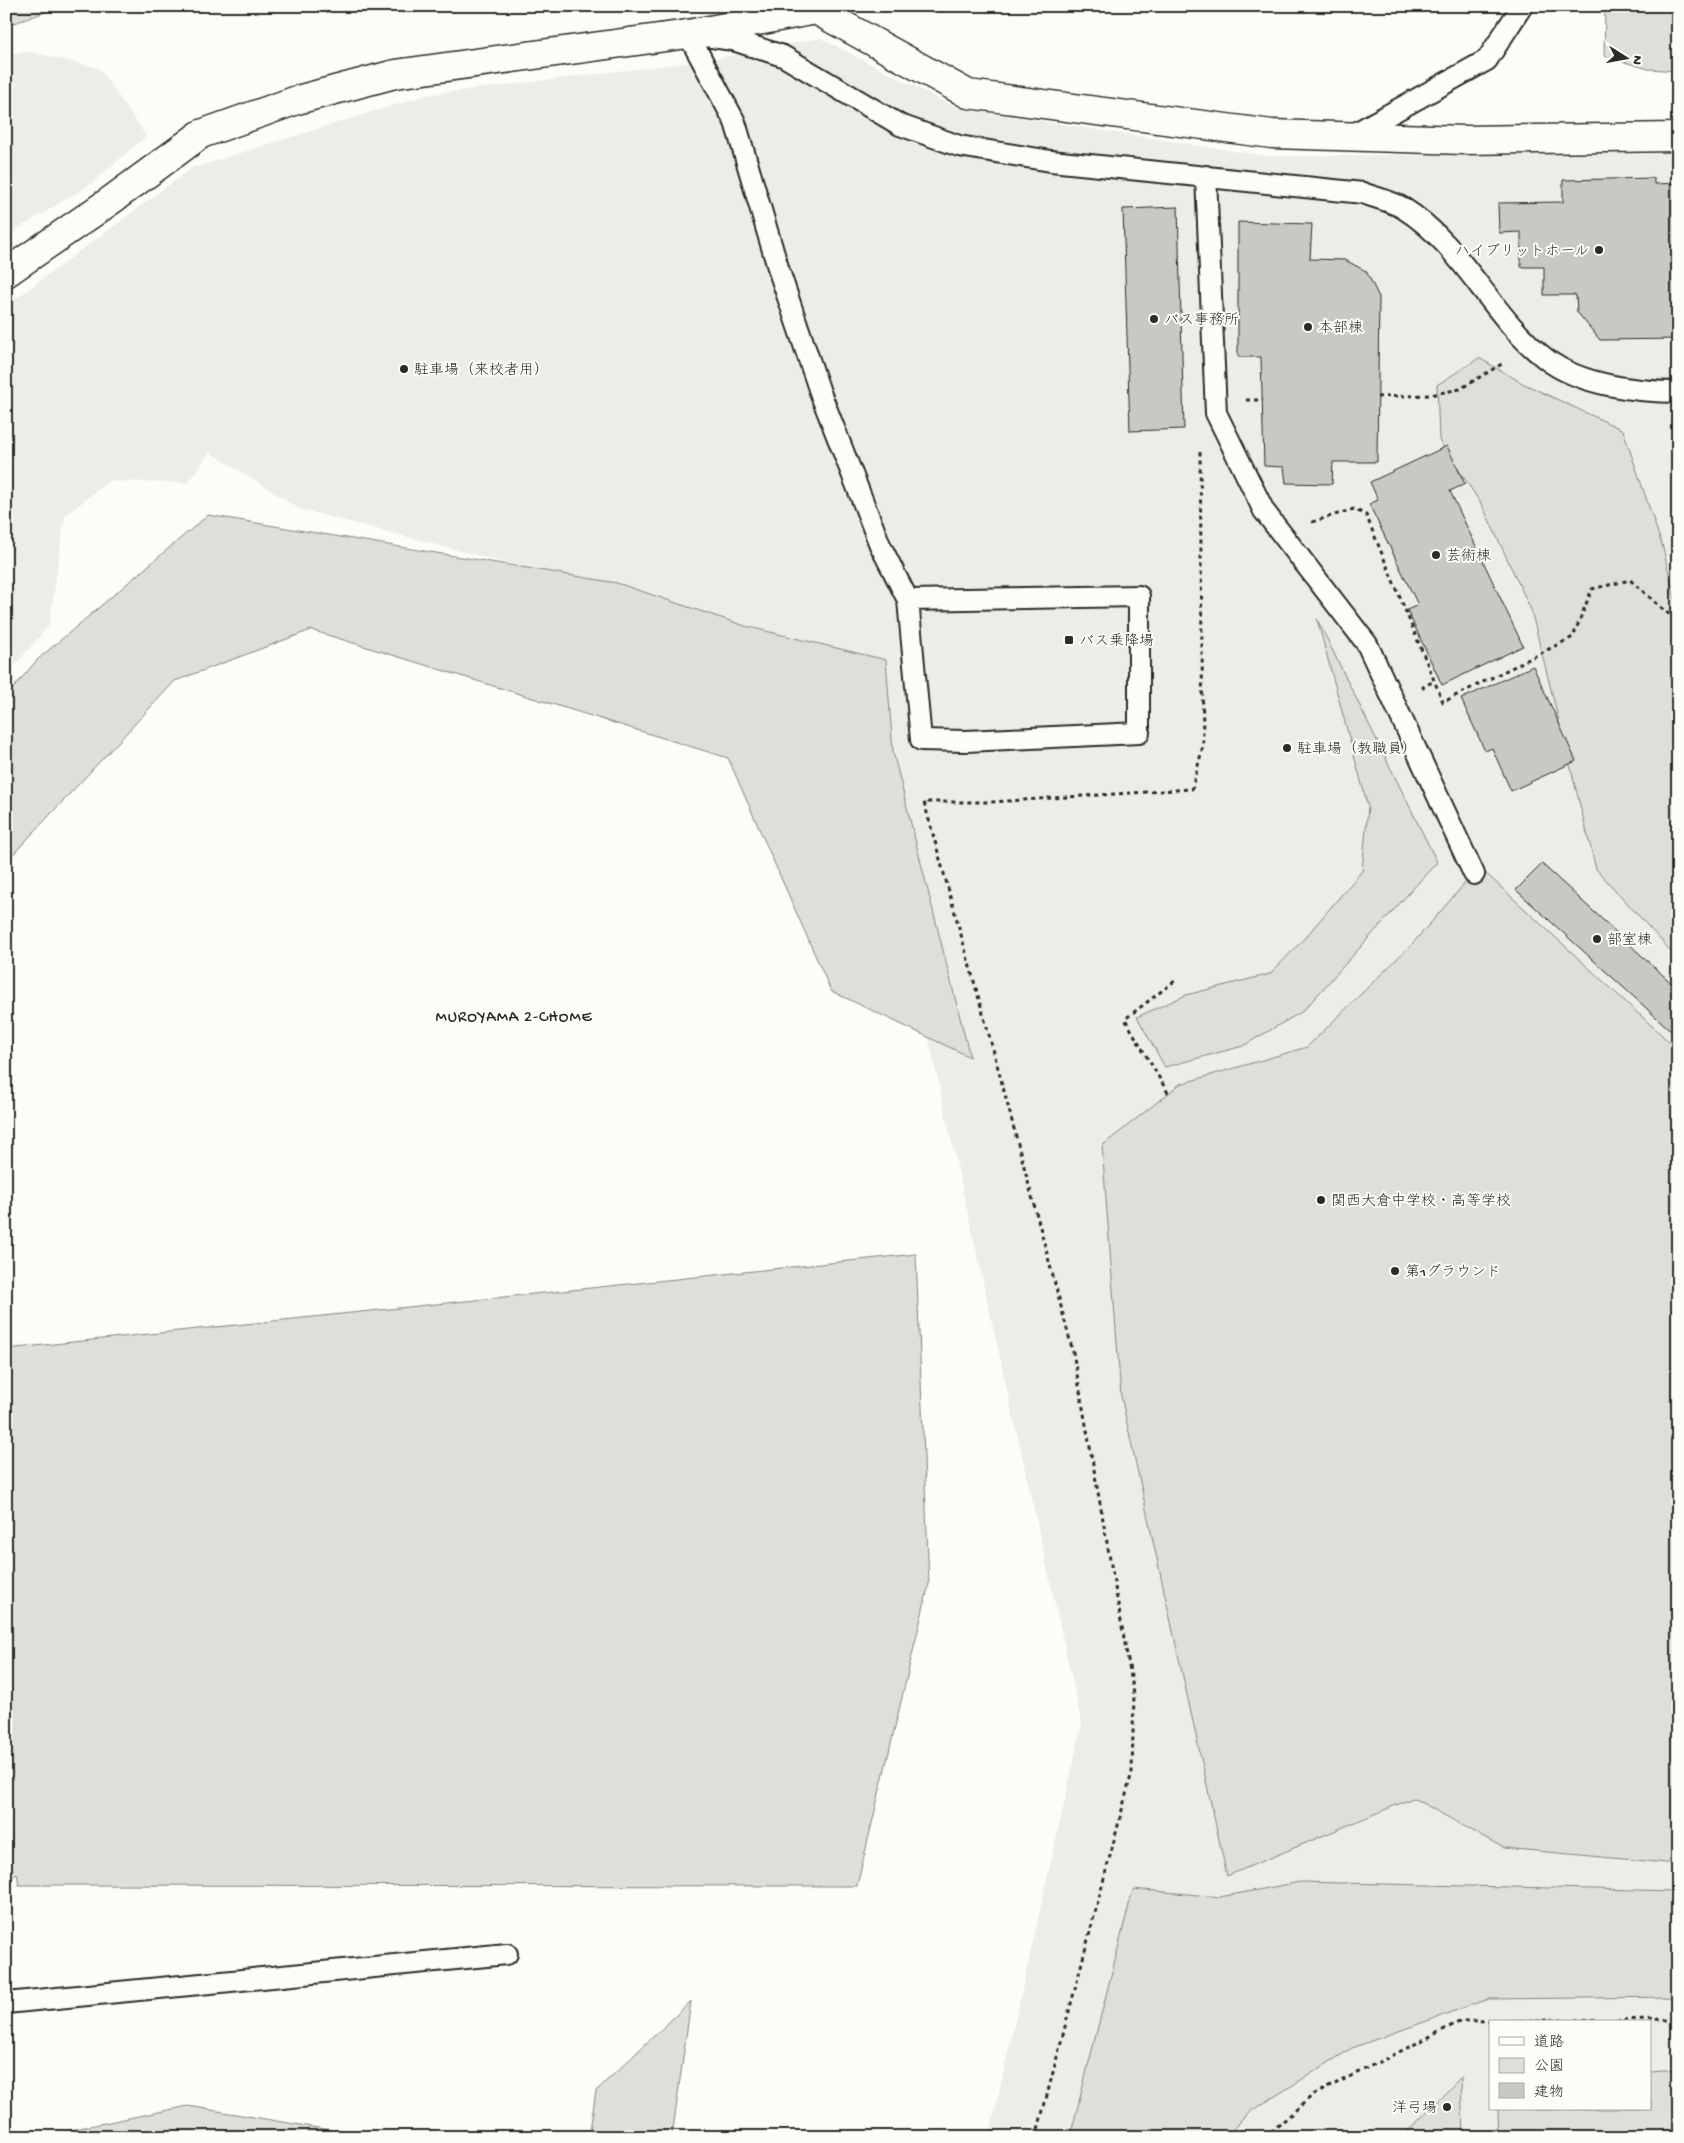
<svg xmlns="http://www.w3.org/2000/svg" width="1684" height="2143" viewBox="0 0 1684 2143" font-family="'Gochi Hand','Klee One',sans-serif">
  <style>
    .built { fill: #edece8; fill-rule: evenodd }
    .green { fill: #dfdeda; stroke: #858482 }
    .building { fill: #c9c8c4; stroke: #2b2b2b }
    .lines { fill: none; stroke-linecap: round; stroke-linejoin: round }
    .lane-casing { stroke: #2b2b2b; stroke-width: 24 }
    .street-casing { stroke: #2b2b2b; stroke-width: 31 }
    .secondary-casing { stroke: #2b2b2b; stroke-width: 31 }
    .path { stroke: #2b2b2b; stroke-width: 3; stroke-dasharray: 4 4; stroke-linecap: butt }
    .lane { stroke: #fdfcf7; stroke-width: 20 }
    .street { stroke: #fdfcf7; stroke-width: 28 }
    .secondary { stroke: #fdfcf7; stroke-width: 28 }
    .poi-dot { fill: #2b2b2b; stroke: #fdfcf7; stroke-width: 2 }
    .labels { text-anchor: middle; stroke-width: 4; stroke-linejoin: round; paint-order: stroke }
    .poi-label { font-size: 15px; fill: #2b2b2b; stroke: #fdfcf7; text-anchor: start }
    .neighbourhood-label { font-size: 16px; letter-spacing: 1px; fill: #2b2b2b; stroke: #fdfcf7 }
  </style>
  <rect width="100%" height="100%" fill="#fdfcf7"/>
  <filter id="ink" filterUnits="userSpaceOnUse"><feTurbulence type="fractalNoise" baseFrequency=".02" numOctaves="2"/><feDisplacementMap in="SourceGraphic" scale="10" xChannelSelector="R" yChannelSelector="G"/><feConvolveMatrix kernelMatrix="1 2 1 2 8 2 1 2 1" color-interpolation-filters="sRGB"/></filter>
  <g filter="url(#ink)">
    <path class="built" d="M820,38l137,70 309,48 412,-3v1984h-689l93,-413 -240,-1073 -542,-142 -90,-57 -22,31 -79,-2 -44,35 -16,109 -43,51v-370l186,-138 235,-73 282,-35zM1490,2022h160v87h-160z
      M30,52l69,16 47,68 -55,48 -85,52v-183z"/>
    <path class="green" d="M6,6h57l-57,20z
      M1605,6h73v65l-30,-2 -44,-13z
      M1479,358l45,26 99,46 40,118 15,65v346l-82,-90 -65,-259 -49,-105 -43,-65 -2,-55z
      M208,515l409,68 128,43 141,34 7,92 77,305 -139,-66 -103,-233 -417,-128 -136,51 -169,181v-165l31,-37z
      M1317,619l120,243 -134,149 -60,35 -78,21 -28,-50 49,-22 84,-21 32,-33 60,-70 6,-64z
      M1479,867l199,183v814l-174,-16 -91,-50 -186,78 -106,-480 -19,-250 78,-62 127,-37 106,-104z
      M916,1254l13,330 -72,302 -838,-1 -2,-12 -11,10v-534z
      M1300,1882l378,9v106l-190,2 -136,49 -102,64 -25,25h-155l63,-248 87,8z
      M691,2001l-19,136h-83l7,-46z
      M1678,2070v67h-179l-1,-28h152v-37z
      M1461,2077l2,60h-61z
      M188,2106l148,25 12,6h-296l8,-5z"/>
    <path class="building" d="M1654,178v6l24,-1v156l-78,1 -23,-28 -1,-17h-32v-28h-23v-35l-22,1 -1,-30 65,-1v-22z
      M1178,207l6,222 -54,2 -7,-222z
      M1238,222l74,2 -2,35 35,1 21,11 13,26 -2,165h-44l-1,22 -46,-1 -2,-16 -20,-1 -3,-109h-23z
      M1447,446l18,38 -15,7 73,155 -81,39 -35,-75 11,-5 -49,-101 9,-4 -8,-18z
      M1533,666l43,95 -65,30 -19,-43 -7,3 -24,-52z
      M1542,864l136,125v48l-162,-147z"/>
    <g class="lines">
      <g class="lane-casing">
        <path id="lane" d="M688,34l47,88 44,149 42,124 59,150 28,55 231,-4v137l-173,8 -45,-1 -13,-140
          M705,36l28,4 50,16 117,69 59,21 92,15 312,32c13,5 28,8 40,15 60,37 88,109 143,151 34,26 91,33 132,33
          M1352,135l135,-75 35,-54
          M1206,176l10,237 48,98 103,133 107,230
          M6,2003l501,-49"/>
      </g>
      <g class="street-casing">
        <path id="street" d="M688,34l128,-24 152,84 304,40 192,6 214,-3"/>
      </g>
      <g class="secondary-casing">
        <path id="secondary" d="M6,273l104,-72 91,-67 96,-34 98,-26 293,-40"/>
      </g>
      <path class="path" d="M1377,397l53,-2 30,-6 45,-27
        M1246,400h17
        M1312,522l42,-13 12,6 77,187 130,-65 19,-48 38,-9 48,42
        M1424,689l-1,-2 11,-6
        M1168,1093l-43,-74 51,-39
        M1036,2137l96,-365 2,-78 -61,-342 -79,-299 -70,-251h67l201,-13 11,-43 -3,-294
        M1265,2137l48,-42 148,-74 217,-2"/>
      <use href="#lane" class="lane"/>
      <use href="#street" class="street"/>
      <use href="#secondary" class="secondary"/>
    </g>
  </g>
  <g class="poi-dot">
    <circle cx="1599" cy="250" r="5"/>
    <circle cx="1154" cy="319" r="5"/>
    <circle cx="1308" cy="327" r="5"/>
    <circle cx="404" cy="369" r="5"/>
    <circle cx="1436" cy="555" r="5"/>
    <rect x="1064" y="635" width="10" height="10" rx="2.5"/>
    <circle cx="1287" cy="748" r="5"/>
    <circle cx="1597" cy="939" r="5"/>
    <circle cx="1321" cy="1200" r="5"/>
    <circle cx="1395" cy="1271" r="5"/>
    <circle cx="1447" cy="2107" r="5"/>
  </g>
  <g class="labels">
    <g class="poi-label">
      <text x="1589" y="255" text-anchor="end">ハイブリットホール</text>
      <text x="1164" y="324">バス事務所</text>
      <text x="1318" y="332">本部棟</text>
      <text x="414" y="374">駐車場（来校者用）</text>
      <text x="1446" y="560">芸術棟</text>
      <text x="1079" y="645">バス乗降場</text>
      <text x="1297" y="753">駐車場（教職員）</text>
      <text x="1607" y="944">部室棟</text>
      <text x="1331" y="1205">関西大倉中学校・高等学校</text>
      <text x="1405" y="1276">第1グラウンド</text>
      <text x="1437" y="2112" text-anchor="end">洋弓場</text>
    </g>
    <g class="neighbourhood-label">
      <text x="514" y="1021">MUROYAMA 2-CHOME</text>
    </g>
  </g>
  <rect width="1684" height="2143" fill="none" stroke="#fdfcf7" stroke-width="25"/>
  <rect x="12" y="12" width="1659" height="2118" fill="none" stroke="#2b2b2b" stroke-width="2" filter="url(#ink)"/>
  <rect x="1489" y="2020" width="162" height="90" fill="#fdfcf7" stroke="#a9a8a5"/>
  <rect x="1499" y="2037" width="25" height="8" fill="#fdfcf7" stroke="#a9a8a5"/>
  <text x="1534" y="2046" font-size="15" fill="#2b2b2b">道路</text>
  <rect x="1499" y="2058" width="25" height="15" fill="#dfdeda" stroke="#a9a8a5"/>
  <text x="1534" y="2070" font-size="15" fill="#2b2b2b">公園</text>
  <rect x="1499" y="2083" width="25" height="15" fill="#c9c8c4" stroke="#a9a8a5"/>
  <text x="1534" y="2096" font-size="15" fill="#2b2b2b">建物</text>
  <g transform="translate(1626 58) rotate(101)" stroke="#fdfcf7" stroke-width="4" paint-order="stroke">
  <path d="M0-4L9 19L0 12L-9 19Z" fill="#2b2b2b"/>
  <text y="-8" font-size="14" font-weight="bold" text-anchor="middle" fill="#2b2b2b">N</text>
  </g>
</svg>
